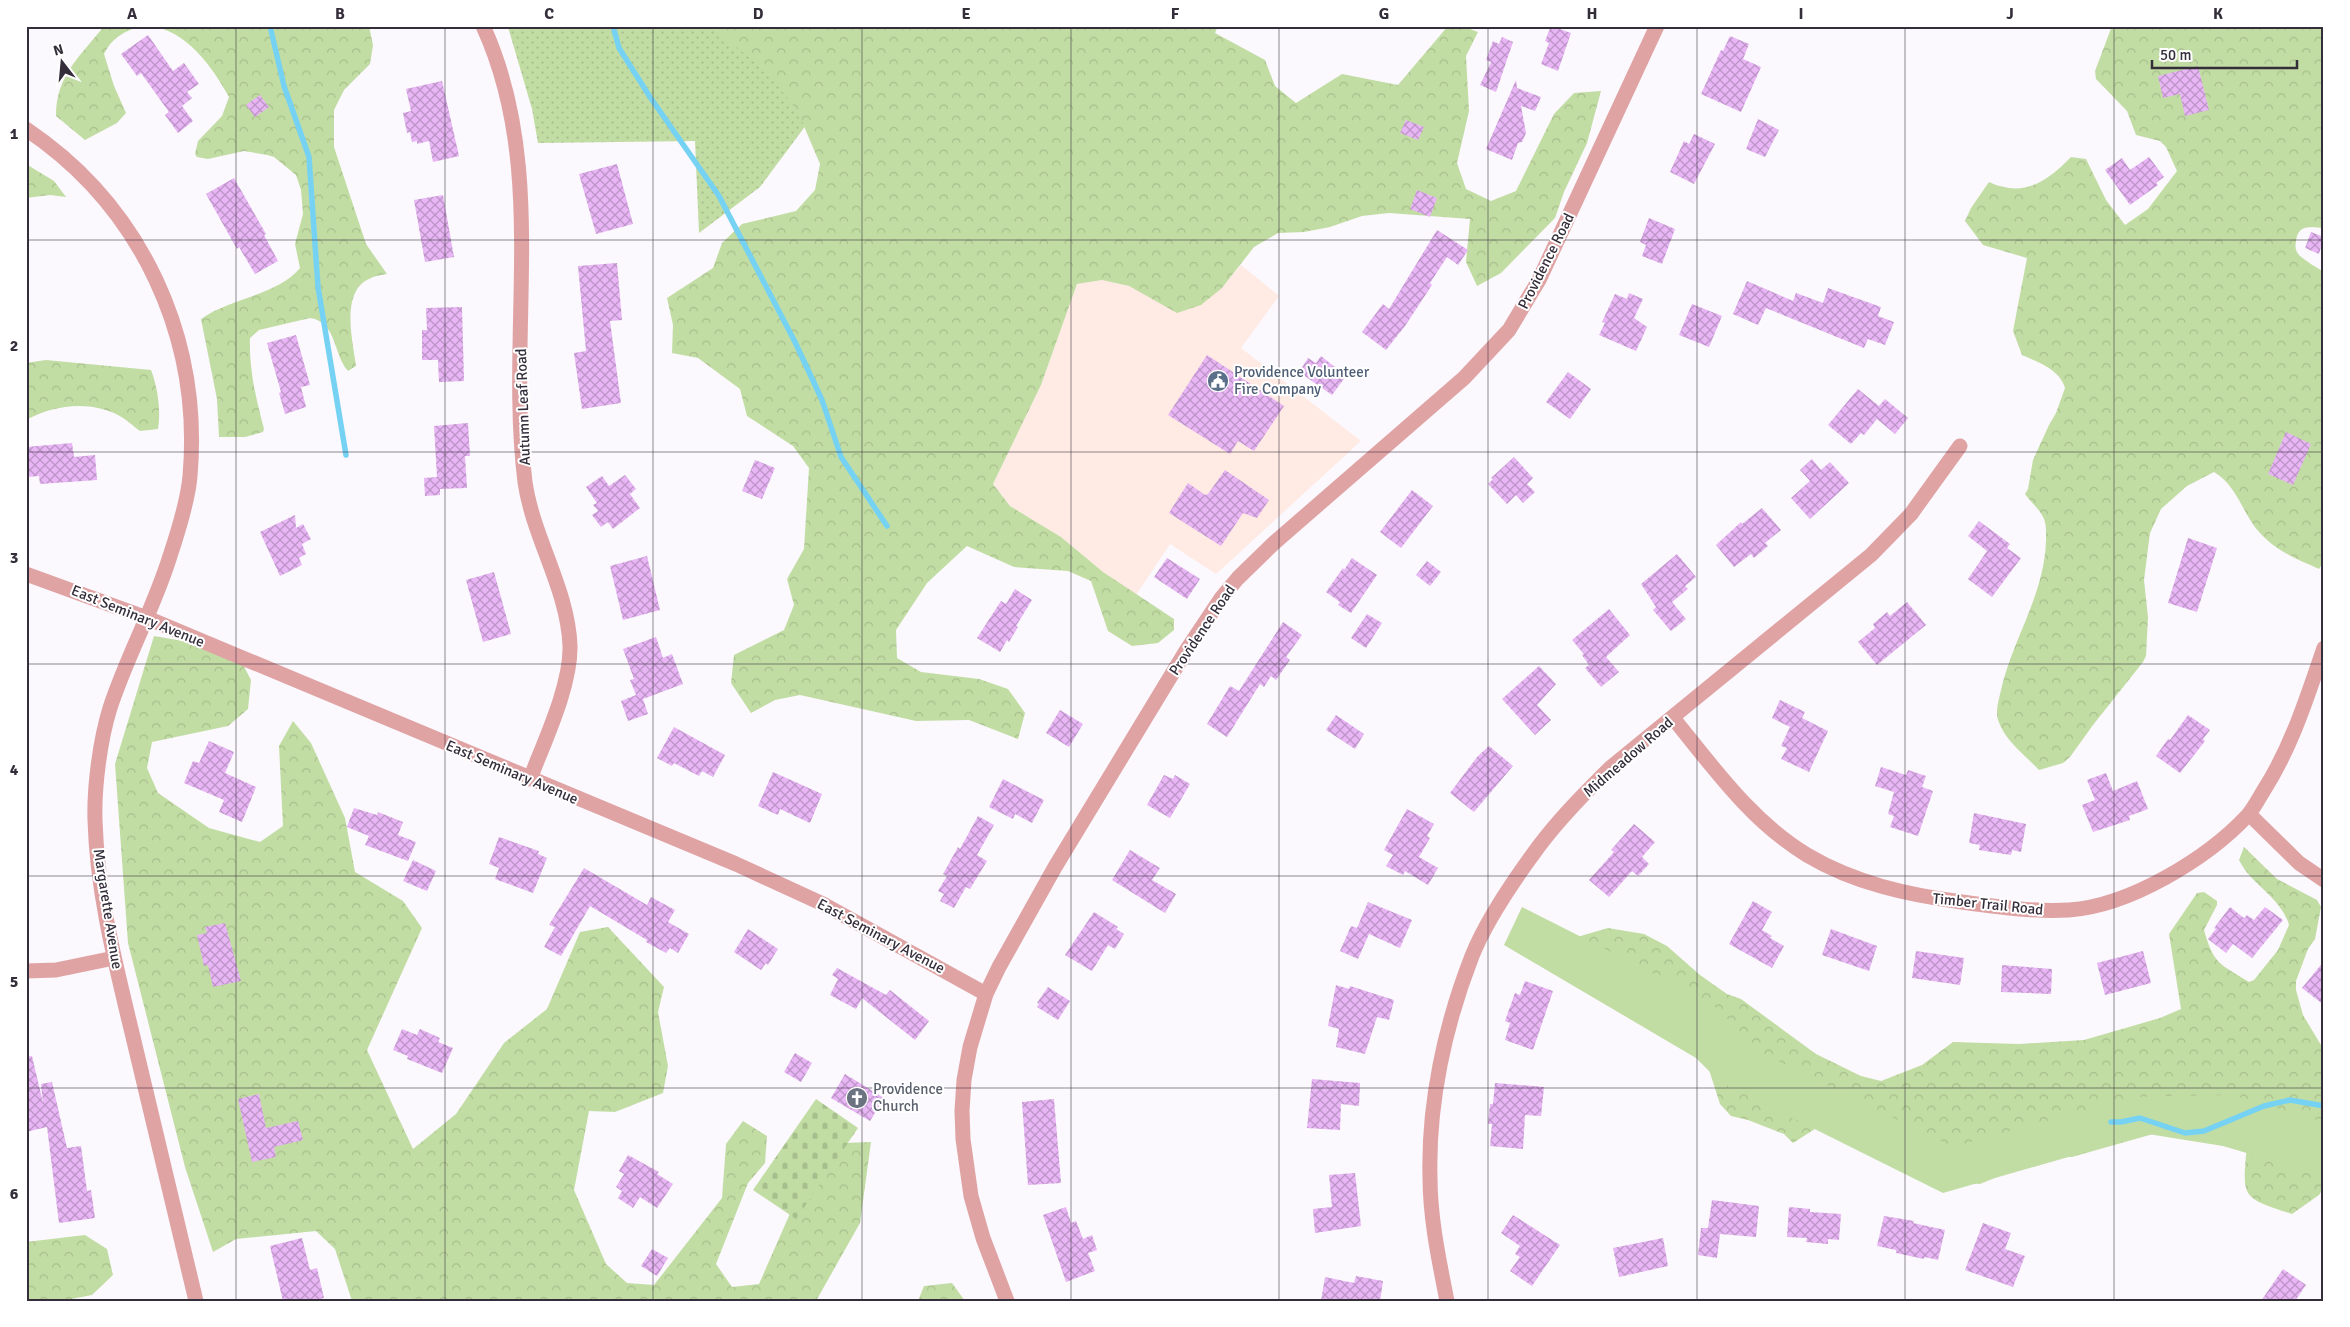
<svg xmlns="http://www.w3.org/2000/svg" width="2350" height="1327" viewBox="0 0 2350 1327" font-family="Signika,sans-serif">
  <style>
    .commercial { fill: #ffeae4 }
    .grass { fill: url(#grass-dots) }
    .forest { fill: url(#forest-crowns) }
    .cemetery { fill: url(#cemetery-stones) }
    .green { fill: #c2dda3 }
    .lines { fill: none; stroke-linecap: round; stroke-linejoin: round }
    .stream { stroke: #76d2f3; stroke-width: 5.5 }
    .building { fill: url(#building-cross-hatch) }
    .minor { stroke: #e0a3a4; stroke-width: 15 }
    .grid { fill: none; stroke: #342e3b; stroke-width: 1; stroke-opacity: 0.55 }
    .labels { text-anchor: middle; stroke-width: 4; stroke-linejoin: round; paint-order: stroke }
    .street-label { font-size: 15px; fill: #342e3b; stroke: #fff }
    .service-label { font-size: 15px; fill: #4e5e75; stroke: #fff; text-anchor: start }
    .worship-label { font-size: 15px; fill: #5b616d; stroke: #fff; text-anchor: start }
    .neatline { fill: none; stroke: #342e3b; stroke-width: 2 }
    .grid-label { font-size: 16px; text-anchor: middle; font-weight: bold; fill: #342e3b }
  </style>
  <defs>
    <pattern id="grass-dots" width="8" height="8" patternUnits="userSpaceOnUse" patternTransform="scale(1.25)"><rect width="8" height="8" fill="#c2dda3"/><path d="M2 2h.1M6 6h.1" fill="none" stroke="#a7be8d" stroke-width="1.8" stroke-linecap="round"/></pattern>
    <pattern id="forest-crowns" width="20" height="18" patternUnits="userSpaceOnUse" patternTransform="scale(1.25)"><rect width="20" height="18" fill="#c2dda3"/><path d="M2 6a3 3 0 1 1 6 0M12 15a3 3 0 1 1 6 0" fill="none" stroke="#a7be8d"/></pattern>
    <pattern id="cemetery-stones" width="16" height="16" patternUnits="userSpaceOnUse" patternTransform="scale(1.25)"><rect width="16" height="16" fill="#c2dda3"/><path d="M2 7V4a2 2 0 0 1 4 0v3zM10 15v-3a2 2 0 0 1 4 0v3z" fill="#a7be8d"/></pattern>
    <pattern id="building-cross-hatch" width="8" height="8" patternUnits="userSpaceOnUse" patternTransform="scale(1.25)"><rect width="8" height="8" fill="#e8b6f4"/><path d="M0 0l8 8M0 8l8-8" fill="none" stroke="#bd94c7"/></pattern>
  </defs>
  <rect width="100%" height="100%" fill="#fbf8fe"/>
  <path class="commercial" d="M1241,265l38,31 -38,52 120,93 -145,133 -46,-30 -34,51 -33,-23 -42,-35 -51,-31 -17,-22 48,-99 36,-101 25,-4 27,6 48,26 45,-24z"/>
  <path class="grass" d="M737,26l87,75 -64,86 -61,46 -4,-92 -157,2 -6,-34 -24,-82z"/>
  <path class="forest" d="M104,26h37c-18,6 -28,11 -37,28l10,32 12,27 -9,10 -32,17 -29,-24c0,-41 24,-59 48,-90z
    M149,26h220l4,19 -3,19 -26,26 -10,20v37l32,97 21,30c-6,1 -13,2 -18,5 -29,13 -16,63 -13,87l-8,5c-15,-17 -11,-49 -38,-53l-51,12 -9,8c-1,32 6,60 14,91l-1,3 -18,5h-26l-2,-38 -16,-80c29,-21 77,-24 99,-51l-5,-24 8,-30 -2,-24 -5,-15 -22,-18 -7,-2 -23,-4 -36,8 -11,-2 -2,-3 3,-13 24,-25 7,-19c-16,-29 -43,-68 -80,-71z
    M709,26h509l-3,7 50,27 10,26 21,17 46,-29 56,11 50,-59h14l16,6 -12,24 3,55 -12,52 9,26 25,12 25,-10 38,-77 20,-21 27,-2 -14,52 -23,49 -9,26 -54,55 -24,13 -11,-24 4,-43 -81,-6 -27,3 -32,11 -26,5 -26,1 -24,14 -32,41 -21,17 -24,8 -48,-27 -27,-6 -25,4 -36,101 -48,99 17,22 51,31 42,35 71,47v11l-16,13 -26,3 -24,-15 -17,-50 -23,-10 -54,-4 -47,-21 -40,37 -31,47 1,28 24,14 58,7 29,10 17,24 -7,26 -49,-19 -53,1 -116,-26 -25,5 -24,13 -20,-30 3,-28 50,-25 10,-25 -7,-26 17,-30 5,-81 -16,-22 -46,-30 -7,-27 -42,-31 -26,-5 1,-28 -6,-27 46,-30 9,-25 20,-19 54,-13 19,-21 5,-26 -22,-52 -32,-42z
    M2112,26h212v202c-14,-1 -26,-4 -28,13 -1,6 -1,10 4,15 7,6 16,11 24,16v289l-5,8c-20,-9 -43,-18 -59,-36 -17,-18 -23,-48 -46,-61l-27,14 -26,23 -11,24 -6,47 4,37 -2,39 -3,6 -50,63 -23,32 -7,6 -24,7c-15,-16 -34,-29 -41,-50 -3,-10 1,-20 3,-30 12,-52 43,-94 45,-149 0,-9 1,-18 -4,-26 -4,-7 -12,-14 -17,-21l3,-5 5,-29 16,-35 7,-12 9,-25c-5,-18 -27,-26 -43,-33l-9,-24 14,-73 -44,-13 -18,-24 6,-13 18,-26c34,16 58,0 82,-25l15,2 20,41 19,25 23,-16 29,-38 -11,-24 -6,-6 -24,-6 -9,-24 -31,-32 -1,-8z
    M26,164l28,17 12,16 -16,-2 -24,3z
    M46,360l105,10c7,18 10,41 7,59l-18,2c-7,-5 -14,-12 -22,-16 -29,-15 -65,-10 -92,5v-57z
    M154,636l58,10 26,9 13,25 -3,29 -20,17 -76,16 -5,26 11,25 51,35 51,14 23,-16 -4,-80 14,-25 18,22 34,75 10,54 48,29 19,27 -55,122 46,99 43,-35 48,-71 43,-34 33,-77 28,-5 56,60 -6,25 10,54 -5,27 -48,19 -26,-1 -15,79 32,74 21,19 27,2 68,-87 4,-54 17,-23 24,15 -2,27 -17,20 -32,81 16,23 27,-3 33,-75 51,-66 28,-1 -11,81 -44,78h-464l-17,-52 -19,-18 -80,8 -23,13 -28,-85 -57,-224 -13,-179z
    M2244,847l33,32 40,21 4,7 -6,32 -7,10 -12,32v9l7,25 21,35v137l-5,8 -27,19c-51,-17 -50,-15 -45,-69l-94,-11 -81,23h-27l-65,27 -10,-1 -152,-56 -25,16 -9,-9 -36,-14 -17,-4 -11,-12 -18,-56 -128,-110 34,-10 36,6 23,12 33,29 27,19 14,5 75,55 45,22 20,5 41,-16 31,-23 66,2 65,-4 76,-22 21,-9 -12,-75 28,-41 7,-1 13,9v4l-13,25c10,35 15,33 45,52l5,-2 24,-30 11,-25c-8,-28 -38,-40 -50,-65z
    M85,1235l22,14 6,26 -21,20 -31,6h-35v-59z
    M952,1283l13,18h-47l6,-15z"/>
  <path class="cemetery" d="M816,1099l42,29 -62,91 -43,-29z"/>
  <path class="green" d="M1522,907l188,95 54,52 189,93 179,-50 100,-2 92,27v54l-101,-30 -75,-12 -205,59 -223,-111 -24,-24 -192,-113z"/>
  <g class="lines">
    <path class="stream" d="M270,26l14,60 25,71 9,130 28,168
      M613,26l6,22 31,49 69,99 76,146 27,58 19,57 46,69
      M2111,1122h10l19,-4 45,15 19,-2 60,-25 26,-6 34,6"/>
  </g>
  <path class="building" d="M1551,26l20,7 -13,38 -17,-7 8,-21 -4,-2z
    M148,35l25,36 11,-8 15,21 -12,8 5,6 -10,8 11,15 -15,12 -13,-18 4,-3 -28,-39 -4,3 -16,-22z
    M1730,36l19,8 -6,15 18,8 -20,45 -40,-18 20,-44 2,1z
    M1502,37l11,5 -17,50 -16,-7 11,-23 -5,-2 7,-19 6,3z
    M2198,66l11,44 -24,6 -5,-22 -17,4 -5,-22z
    M1516,80l1,8 24,9 -6,14 -14,-5 5,27 -4,9 -4,1 -6,17 -26,-11z
    M442,81l17,75 -26,6 -4,-21 -12,3v-3l-5,1 -2,-10 -3,1 -4,-20 8,-2 -5,-22z
    M260,95l9,12 -14,10 -9,-12z
    M1758,119l21,11 -14,27 -19,-8z
    M1406,120l18,7 -6,13 -18,-7z
    M1694,134l21,10 -21,40 -24,-12 14,-31 5,3z
    M2149,157l15,20 -8,6 2,2 -28,20 -25,-35 17,-12 8,12z
    M617,164l16,60 -37,10 -17,-60z
    M234,178l32,56 -2,1 14,26 -23,13 -16,-27 -2,2 -31,-55z
    M1417,190l20,8 -7,19 -20,-8z
    M443,195l11,62 -29,5 -11,-62z
    M1649,218l26,11 -13,35 -20,-8 4,-11 -6,-3z
    M1437,230l31,20 -10,15 -11,-8 -17,26 2,2 -27,41 -19,24 -24,-18 21,-28 6,5z
    M2311,232l13,5 -5,17 -14,-6z
    M617,263l5,57 -12,1 11,82 -39,6 -8,-56 12,-2 -8,-85z
    M1747,281l46,20 3,-8 27,10 5,-15 53,19 -3,9 16,6 -9,23 -17,-6 -4,9 -98,-40 -8,17 -25,-11z
    M1629,293l14,6 -9,19 13,9 -11,24 -37,-16 6,-12 -3,-1 13,-28 12,5z
    M1692,304l30,12 -13,31 -30,-12z
    M462,307l2,74 -25,1 -1,-22h-16v-30h5l-1,-22z
    M296,335l14,50 -9,2 5,20 -21,7 -6,-21 2,-1 -14,-49z
    M1207,355l77,51 -30,45 -16,-10 -8,13 -62,-39z
    M1321,356l25,20 -14,19 -33,-23 9,-14 8,5z
    M1568,372l23,17 -21,30 -24,-17z
    M1858,389l21,17 6,-7 23,19 -13,16 -18,-15 -13,16 -3,-2 -10,11 -23,-19z
    M468,423l2,33h-5l2,32 -27,1v6l-15,1 -1,-18 13,-1 -3,-51z
    M2286,432l25,12 -18,41 -25,-11z
    M72,443l2,14 21,-2 2,25 -57,4 -1,-8 -13,1v-30z
    M1514,457l19,21 -6,6 8,8 -12,11 -7,-8 -9,9 -19,-20 5,-5 -2,-1z
    M1812,459l9,11 9,-8 19,21 -39,36 -19,-21 19,-17 -10,-11z
    M755,460l20,8 -13,31 -20,-8z
    M1225,470l44,30 -12,18 -14,-5 -22,33 -52,-33 19,-30 17,12 3,-1z
    M625,475l11,14 -6,5 10,14 -27,21 -5,-7 -7,5 -9,-12 6,-4 -5,-6 4,-2 -11,-16 16,-11 7,10z
    M1412,490l21,16 -32,42 -21,-16z
    M1762,508l19,22 -16,13 3,3 -14,12 -3,-4 -17,13 -18,-22 25,-23 1,2z
    M295,515l1,13 7,-4 8,15 -9,5 4,10 -7,4 3,7 -22,11 -20,-44z
    M1979,521l31,23 -3,4 14,10 -29,39 -24,-18 19,-28 -19,-15z
    M2188,538l29,10 -20,64 -29,-9z
    M1677,554l19,23 -11,9 3,3 -16,13 14,17 -15,12 -18,-21 3,-3 -15,-23z
    M647,556l13,54 -37,10 -13,-54z
    M1167,558l33,21 -13,20 -33,-22z
    M1352,558l25,17 -26,38 -13,-8 2,-3 -14,-10 17,-24 1,2z
    M1427,561l14,11 -11,14 -14,-11z
    M494,572l17,62 -28,8 -17,-62z
    M1015,589l17,11 -16,26 2,1 -9,15 -2,-2 -7,12 -23,-14 24,-37 5,3z
    M1907,602l19,23 -49,40 -19,-23 17,-14 -2,-4 14,-12 3,4z
    M1609,609l21,26 -24,22 13,15 -18,15 -16,-19 4,-3 -7,-10 2,-1 -12,-14z
    M1367,614l15,9 -16,25 -15,-10z
    M1283,622l19,13 -16,22 4,3 -14,20 -5,-4 -7,11 -4,-3 -33,53 -20,-13 23,-38 9,5z
    M656,637l7,21 9,-4 11,30 -40,15 5,15 -20,7 -7,-20 15,-6 -6,-15 4,-1 -11,-30z
    M1539,666l17,18 -19,21 14,15 -16,15 -33,-36z
    M1780,700l25,12 -3,6 26,13 -19,41 -28,-13 6,-11 -6,-2 9,-19 -18,-9z
    M1060,710l23,14 -14,23 -23,-14z
    M1336,715l28,19 -9,15 -29,-19z
    M2188,715l22,15 -7,9 2,2 -25,32 -24,-17 12,-17 2,1z
    M674,727l51,28 -12,22 -11,-6 -3,5 -25,-13 -2,3 -15,-8z
    M209,741l25,11 -9,21 31,14 -14,35 -23,-10 5,-12 -40,-17 9,-22 6,2z
    M1489,746l24,20 -39,46 -24,-19 27,-36z
    M1881,767l25,8 2,-5 18,6 -4,11 11,4 -15,45 -28,-9 4,-11 -6,-2 6,-22 -19,-6z
    M773,772l49,22 -12,29 -30,-14 -2,6 -20,-9z
    M2106,773l7,18 24,-10 11,28 -19,7 1,4 -37,12 -11,-27 13,-5 -8,-20z
    M1164,775l9,4 2,-4 15,9 -20,34 -23,-13z
    M1003,779l41,21 -12,23 -17,-9 -2,5 -24,-12z
    M354,808l23,7 1,-3 25,10 -5,13 18,7 -8,19 -43,-16 4,-9 -22,-9z
    M1407,809l27,15 -7,12 3,2 -11,19 19,11 -10,17 -23,-14 -2,4 -17,-9 7,-11 -9,-5z
    M1974,813l52,11 -5,28 -9,-2 -1,5 -32,-5 1,-5 -11,-2z
    M978,816l16,9 -17,30 10,6 -17,28 -4,-2 -12,21 -14,-7 4,-7 -6,-3 9,-15 -4,-2 15,-27 2,2z
    M1634,824l21,18 -13,15 7,7 -11,12 -6,-5 -23,26 -20,-17 25,-28 -3,-2z
    M499,837l40,14 -1,3 9,4 -14,35 -38,-14 4,-11 -10,-4z
    M1130,850l30,18 -8,12 24,14 -11,19 -53,-33z
    M413,860l23,11 -9,20 -24,-10z
    M584,868l63,37 4,-8 24,13 -7,12 21,12 -11,19 -8,-5 -4,5 -20,-11 1,-2 -57,-34 -29,50 -17,-9 11,-20 -6,-2z
    M1753,901l19,11 -10,18 10,6 -2,2 14,8 -12,22 -43,-24z
    M1368,902l44,18 -12,28 -31,-14 -11,25 -18,-8 11,-25 6,2z
    M2230,907l14,11 3,-3 7,5 11,-13 18,13 -31,38 -19,-14 -7,9 -18,-14 8,-10 -2,-1z
    M1094,912l24,15 -2,2 8,5 -9,15 -7,-4 -16,26 -27,-16z
    M225,923l16,58 -28,6 -5,-22 -4,1 -7,-31 10,-2 -2,-6z
    M748,929l30,20 -10,16 -2,-2 -5,7 -27,-18z
    M1831,929l46,17 -8,25 -47,-16z
    M1916,951l48,7 -4,27 -48,-7z
    M2143,951l8,32 -46,12 -8,-32z
    M2324,961v44l-22,-17z
    M2002,965l50,4 -1,25 -50,-2z
    M837,968l49,27 4,-5 39,31 -14,19 -53,-42 -6,11 -26,-14 8,-16 -6,-4z
    M1525,981l28,10 -20,59 -28,-10 5,-17 -5,-2 10,-28 5,2z
    M1336,985l13,4 1,-3 44,14 -5,20 -12,-3 -12,37 -29,-7 3,-18 -11,-3z
    M1048,987l22,14 -12,19 -21,-13 2,-3 -2,-1z
    M402,1029l15,6 3,-6 20,9 -2,4 15,6 -11,25 -35,-14 1,-3 -15,-6z
    M795,1053l17,10 -11,19 -17,-10z
    M32,1056l11,47 -2,-19 11,-2 15,66 14,-2 6,45 4,-1 4,28 -36,5 -12,-96 -21,5v-75z
    M845,1074l39,24 -14,23 -39,-23z
    M1312,1079l48,4 -1,23 -18,-2 -1,26 -33,-2z
    M1495,1083l49,4 -3,29 -16,-1 -2,34 -33,-3 2,-22h-4l2,-20h3z
    M259,1094l7,34 32,-7 5,19 -29,7 2,10 -24,5 -14,-63z
    M1054,1099l7,84 -33,2 -6,-83z
    M628,1155l31,17 -2,2 16,10 -16,24 -17,-11 -7,11 -15,-10 4,-7 -6,-4 8,-13 -5,-3z
    M1355,1173l6,53 -46,7 -2,-24 19,-2 -3,-32z
    M1712,1200l47,6 -3,31 -36,-3 -3,24 -19,-3 3,-27h7z
    M1066,1207l5,16 5,-2 7,18 9,-4 5,15 -9,3 7,18 -29,11 -23,-67z
    M1789,1207l21,2v3l31,2 -2,26 -11,-1v5l-22,-2 1,-4 -20,-1z
    M1513,1215l47,30 -28,41 -22,-15 10,-14 -5,-3 5,-8 -19,-13z
    M1884,1216l30,5 -1,2 32,7 -7,30 -13,-3 -1,2 -28,-6v-3l-19,-4z
    M1983,1223l28,10 -6,16 20,7 -12,31 -48,-17z
    M302,1238l8,32 7,-2 7,30 -14,3h-27l-13,-55z
    M1663,1238l5,28 -49,11 -6,-29z
    M652,1249l16,9 -11,18 -16,-10z
    M2283,1269l23,16 -11,16h-34z
    M1356,1276l27,5 -3,20h-59l4,-24 29,6z"/>
  <g class="lines">
    <path class="minor" d="M483,26c66,143 23,305 42,456 8,56 43,107 45,164 1,40 -26,96 -40,133
      M26,129c116,78 176,209 164,347 -2,24 -12,56 -20,80 -16,52 -43,100 -60,152 -10,32 -16,79 -15,112 2,74 21,146 38,217 21,88 42,176 63,264
      M26,574l121,44 589,246 87,40 163,90
      M1673,718c40,49 78,103 134,137 47,28 101,40 155,47 36,5 71,10 107,8 60,-4 138,-51 179,-95 6,-7 11,-17 16,-25 28,-44 43,-93 60,-142
      M2249,814l50,49 25,17
      M26,971l30,-1 58,-12
      M1007,1301l-24,-63 -12,-42 -8,-57 -1,-28 2,-31 6,-33 16,-53 13,-27 56,-100 131,-216 36,-54 16,-19 36,-35 190,-165 45,-48 30,-50 118,-254
      M1447,1301c-8,-41 -17,-82 -17,-124 -2,-74 15,-152 42,-221 14,-35 44,-79 67,-110 21,-28 46,-53 71,-78l261,-213 40,-41 49,-68"/>
  </g>
  <path class="grid" d="M236,26v1275M445,26v1275M653,26v1275M862,26v1275M1071,26v1275M1279,26v1275M1488,26v1275M1697,26v1275M1905,26v1275M2114,26v1275M26,240h2298M26,452h2298M26,664h2298M26,876h2298M26,1088h2298"/>
  <defs>
    <g id="civic-disc" transform="scale(1.125)"><circle r="9.5" fill="#5c6f8a" stroke="#fff"/><path d="M-.6-6.5H3V-4.5H.6V-3L4-1V1h2V6H-6V1h2V-1L-.6-3ZM-1.2 2.5V6h2.4V2.5Z" fill="#fff"/></g>
    <g id="church-disc" transform="scale(1.125)"><circle r="9.5" fill="#6b7280" stroke="#fff"/><path d="M-1.2-6h2.4v3.5h3.3v2.4h-3.3V6h-2.4V-.1h-3.3v-2.4h3.3Z" fill="#fff"/></g>
  </defs>
  <g fill-rule="evenodd">
    <use href="#civic-disc" x="1218" y="381"/>
    <use href="#church-disc" x="857" y="1098"/>
  </g>
  <g class="labels">
    <g class="street-label">
      <text transform="translate(1546 261) rotate(-63)" y="5">Providence Road</text>
      <text transform="translate(523 407) rotate(-92)" y="5">Autumn Leaf Road</text>
      <text transform="translate(138 616) rotate(22)" y="5">East Seminary Avenue</text>
      <text transform="translate(1202 630) rotate(-56)" y="5">Providence Road</text>
      <text transform="translate(1628 757) rotate(-41)" y="5">Midmeadow Road</text>
      <text transform="translate(512 772) rotate(23)" y="5">East Seminary Avenue</text>
      <text transform="translate(1988 904) rotate(6)" y="5">Timber Trail Road</text>
      <text transform="translate(108 909) rotate(81)" y="5">Margarette Avenue</text>
      <text transform="translate(881 936) rotate(28)" y="5">East Seminary Avenue</text>
    </g>
    <g class="service-label">
      <text x="1234" y="377">Providence Volunteer<tspan x="1234" dy="17">Fire Company</tspan></text>
    </g>
    <g class="worship-label">
      <text x="873" y="1094">Providence<tspan x="873" dy="17">Church</tspan></text>
    </g>
  </g>
  <rect width="2350" height="1327" fill="none" stroke="#ffffff" stroke-width="55"/>
  <g transform="translate(62 62) rotate(344)" stroke="#ffffff" stroke-width="4" paint-order="stroke">
  <path d="M0-4L9 19L0 12L-9 19Z" fill="#342e3b"/>
  <text y="-8" font-size="14" font-weight="bold" text-anchor="middle" fill="#342e3b">N</text>
  </g>
  <path d="M2152 60v8h145v-8" fill="none" stroke="#342e3b" stroke-width="2.5"/>
  <text x="2160" y="60" font-size="15" fill="#342e3b" stroke="#ffffff" stroke-width="4" paint-order="stroke">50 m</text>
  <rect x="28" y="28" width="2294" height="1272" class="neatline"/>
  <g class="grid-label">
    <text x="132" y="19">A</text>
    <text x="340" y="19">B</text>
    <text x="549" y="19">C</text>
    <text x="758" y="19">D</text>
    <text x="966" y="19">E</text>
    <text x="1175" y="19">F</text>
    <text x="1384" y="19">G</text>
    <text x="1592" y="19">H</text>
    <text x="1801" y="19">I</text>
    <text x="2010" y="19">J</text>
    <text x="2218" y="19">K</text>
    <text x="14" y="139">1</text>
    <text x="14" y="351">2</text>
    <text x="14" y="563">3</text>
    <text x="14" y="775">4</text>
    <text x="14" y="987">5</text>
    <text x="14" y="1199">6</text>
  </g>
</svg>
